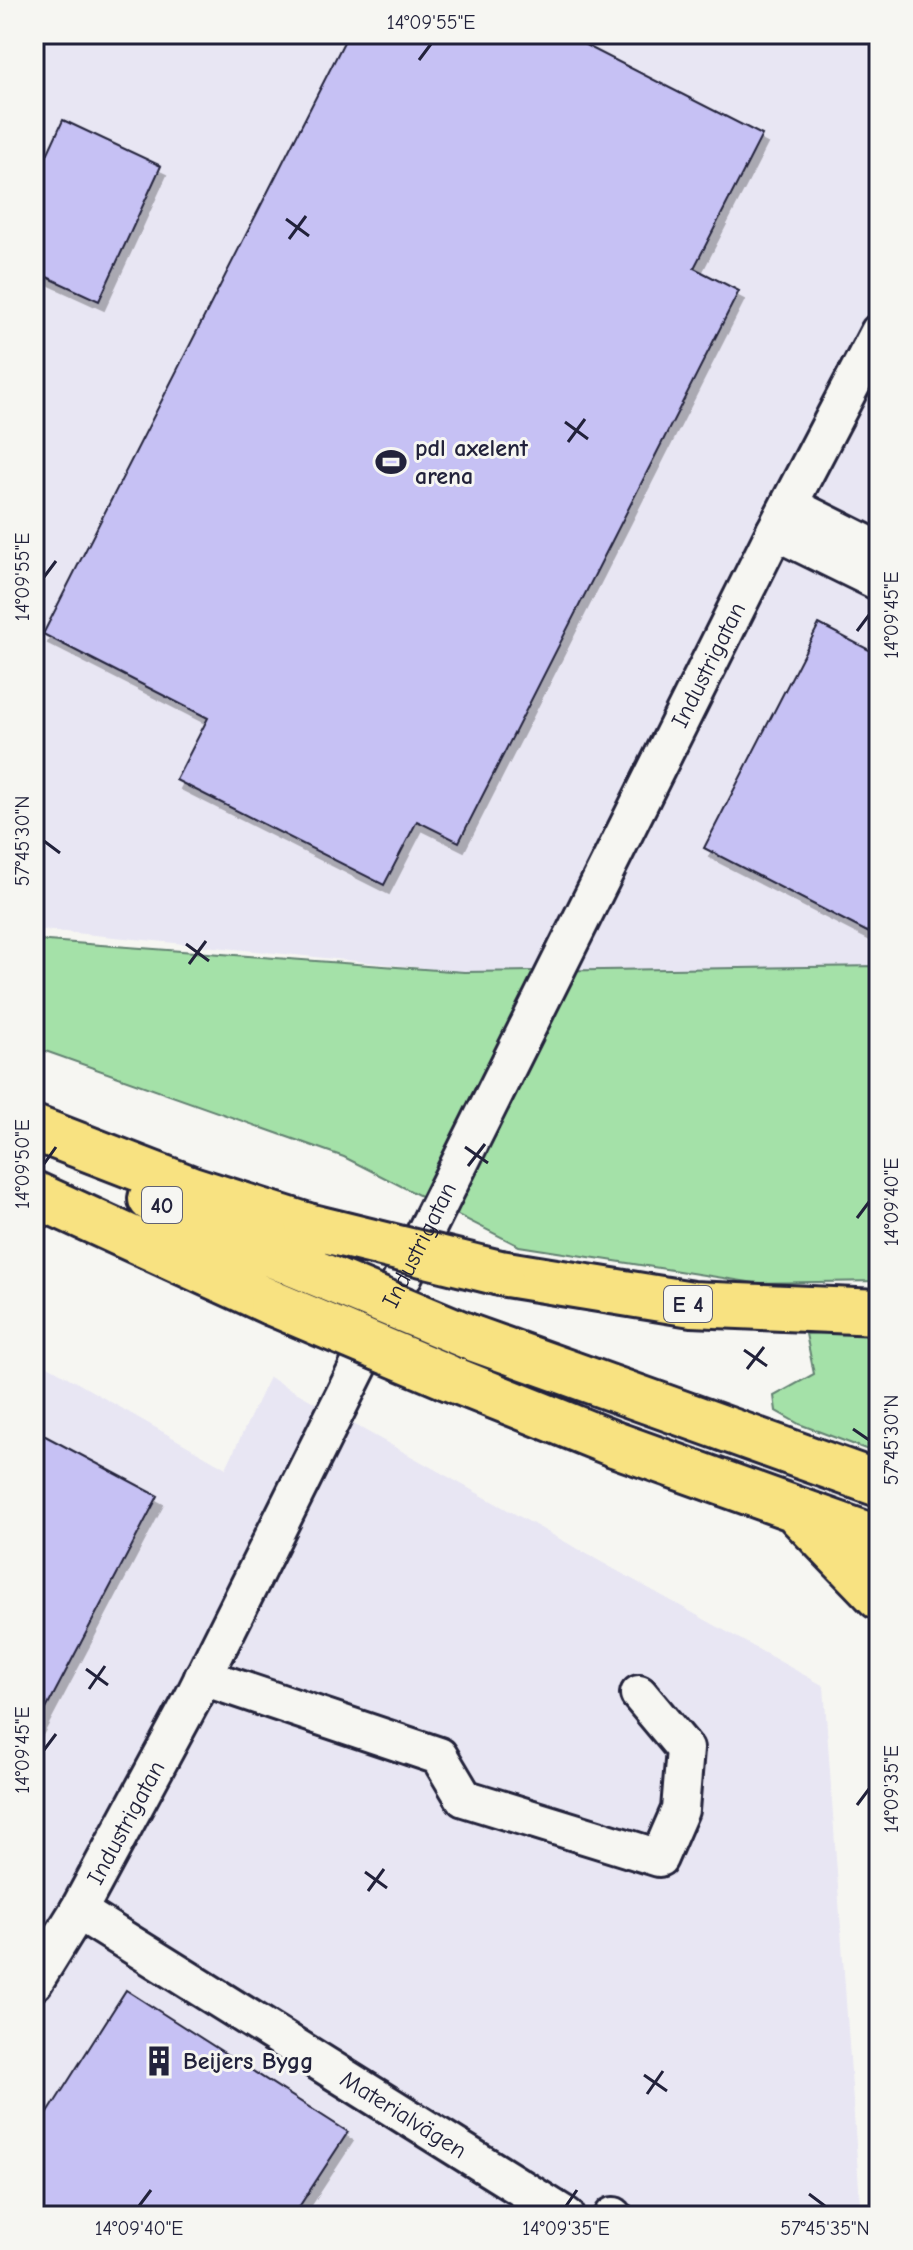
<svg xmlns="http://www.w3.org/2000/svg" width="913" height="2250" viewBox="0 0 913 2250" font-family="'Comic Neue',sans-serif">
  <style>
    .built { fill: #e8e6f3 }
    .green { fill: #a4e1a8; stroke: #638272; stroke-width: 2 }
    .building { fill: #c6c1f4; stroke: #22223b; stroke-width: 2; filter: url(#shadow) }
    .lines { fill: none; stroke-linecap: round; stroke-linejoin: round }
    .minor-casing { stroke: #22223b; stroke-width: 42 }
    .highway-casing { stroke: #22223b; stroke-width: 50 }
    .minor { stroke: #f6f6f2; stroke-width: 36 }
    .highway { stroke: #f8e281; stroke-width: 44 }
    .highway-bridge-casing { stroke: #22223b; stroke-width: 50; stroke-linecap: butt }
    .highway-bridge { stroke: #f8e281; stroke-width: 44 }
    .ticks { fill: none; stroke: #22223b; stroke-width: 3 }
    .labels { text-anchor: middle; stroke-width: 6; stroke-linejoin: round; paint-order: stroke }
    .shield { fill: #f6f6f2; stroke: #626272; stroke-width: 2 }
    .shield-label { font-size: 22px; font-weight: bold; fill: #22223b }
    .poi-label { font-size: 24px; font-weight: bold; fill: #22223b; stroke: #f6f6f2; text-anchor: start }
    .street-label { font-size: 24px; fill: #22223b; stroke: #f6f6f2 }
    .neatline { fill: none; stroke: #22223b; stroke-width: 3 }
    .ticks-label { font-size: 20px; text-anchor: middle; fill: #22223b }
  </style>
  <defs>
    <filter id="shadow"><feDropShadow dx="5" dy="9" stdDeviation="0" flood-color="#0004"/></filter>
  </defs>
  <rect width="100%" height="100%" fill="#f6f6f2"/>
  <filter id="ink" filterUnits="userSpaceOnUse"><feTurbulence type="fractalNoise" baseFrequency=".0125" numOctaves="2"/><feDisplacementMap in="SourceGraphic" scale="16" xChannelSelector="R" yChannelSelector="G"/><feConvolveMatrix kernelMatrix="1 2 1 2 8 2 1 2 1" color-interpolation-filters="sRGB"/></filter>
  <g filter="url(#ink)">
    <path class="built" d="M34,34h845v932l-415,6 -430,-43z
      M34,1358l192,110 43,-91 555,309 37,530h-827z"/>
    <path class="green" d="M34,940l430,32 415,-6v315l-124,2 -236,-37 -175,-89 -310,-110z
      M879,1330v124l-80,-30 -23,-13 -2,-15 40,-22 -8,-40z"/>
    <path class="building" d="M348,34h216l198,101 -68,133 45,23 -280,551 -42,-21 -33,64 -208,-105 32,-62 -165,-84z
      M63,120l98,46 -62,135 -65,-30v-88z
      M819,624l60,31v283l-175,-90z
      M34,1430l124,66 -124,236z
      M126,1990l222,142 -55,84h-259v-81z"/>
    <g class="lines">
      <g class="minor-casing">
        <g id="minor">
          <path d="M789,505l90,45"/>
          <path d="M775,531l104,51"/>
          <path d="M203,1677l236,79 25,42 195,60 21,-48 5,-61 -46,-55"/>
          <path id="s1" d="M78,1911l488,305"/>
          <path id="s2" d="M34,1982l44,-71 115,-213 582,-1167 104,-199"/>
          <path d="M613,2216h1"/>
        </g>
      </g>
      <g class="highway-casing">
        <path id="highway" d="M34,1128l158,61 116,37
          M34,1194l238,109
          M151,1199l33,18 110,47
          M500,1273l192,31 187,8
          M469,1337l410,147
          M447,1377l167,67 265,95
          M800,1515l79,82"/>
      </g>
      <use href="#minor" class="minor"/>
      <use href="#highway" class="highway"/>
      <g class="highway-bridge-casing">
        <path id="highway-bridge" d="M308,1226l192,47
          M294,1264l175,73
          M272,1303l175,74"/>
      </g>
      <use href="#highway-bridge" class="highway-bridge"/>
    </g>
  </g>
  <path class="ticks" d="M419,60l12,-16M286,219l23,17M289,239l17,-23M565,422l23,17M568,442l17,-23M44,577l12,-16M857,631l12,-16M44,841l16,12M186,944l23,17M189,964l17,-23M465,1147l23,16M44,1164l12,-17M468,1166l17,-22M857,1218l12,-16M744,1350l23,16M747,1369l17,-22M853,1429l16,11M86,1669l22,16M89,1689l16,-23M44,1750l12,-16M857,1805l12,-16M365,1872l22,16M368,1891l16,-22M644,2075l23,16M647,2094l16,-23M809,2194l16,12M139,2206l12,-16M566,2206l11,-16"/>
  <defs>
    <g id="stadium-bare" transform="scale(2.4)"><path d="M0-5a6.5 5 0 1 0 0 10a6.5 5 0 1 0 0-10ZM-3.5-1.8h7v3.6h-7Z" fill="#22223b" stroke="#f6f6f2" stroke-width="2.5" paint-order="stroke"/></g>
    <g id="building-bare" transform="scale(2.4)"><path d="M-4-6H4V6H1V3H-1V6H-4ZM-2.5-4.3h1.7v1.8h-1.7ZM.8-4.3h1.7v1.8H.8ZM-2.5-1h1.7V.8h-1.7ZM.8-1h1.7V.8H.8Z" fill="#22223b" stroke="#f6f6f2" stroke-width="2.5" paint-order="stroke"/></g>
  </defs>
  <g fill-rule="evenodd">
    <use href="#stadium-bare" x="391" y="462"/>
    <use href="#building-bare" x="159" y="2061"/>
  </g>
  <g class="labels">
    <g class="shield">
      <rect x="142" y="1187" width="40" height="36" rx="6"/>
      <rect x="664" y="1286" width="48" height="36" rx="6"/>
    </g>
    <g class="shield-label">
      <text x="162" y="1213">40</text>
      <text x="688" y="1312">E 4</text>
    </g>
    <g class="poi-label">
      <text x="415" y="456">pdl axelent<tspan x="415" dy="28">arena</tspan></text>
      <text x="183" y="2069">Beijers Bygg</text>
    </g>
    <g class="street-label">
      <text dy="8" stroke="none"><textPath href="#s2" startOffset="1480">Industrigatan</textPath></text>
      <text dy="8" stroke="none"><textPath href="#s2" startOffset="832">Industrigatan</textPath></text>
      <text dy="8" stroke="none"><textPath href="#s2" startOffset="184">Industrigatan</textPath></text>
      <text dy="8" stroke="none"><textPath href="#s1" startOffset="384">Materialvägen</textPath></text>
    </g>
  </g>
  <rect width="913" height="2250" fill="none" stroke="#f6f6f2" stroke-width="88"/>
  <rect x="44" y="44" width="825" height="2162" class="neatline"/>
  <g class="ticks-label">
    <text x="431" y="29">14°09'55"E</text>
    <text transform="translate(22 577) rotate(-90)" y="7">14°09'55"E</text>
    <text transform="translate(891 615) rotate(-90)" y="7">14°09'45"E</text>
    <text transform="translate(22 841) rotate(-90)" y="7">57°45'30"N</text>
    <text transform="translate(22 1164) rotate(-90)" y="7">14°09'50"E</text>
    <text transform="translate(891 1202) rotate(-90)" y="7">14°09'40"E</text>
    <text transform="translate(891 1440) rotate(-90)" y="7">57°45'30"N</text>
    <text transform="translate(22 1750) rotate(-90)" y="7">14°09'45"E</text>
    <text transform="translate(891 1789) rotate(-90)" y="7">14°09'35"E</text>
    <text x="139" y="2235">14°09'40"E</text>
    <text x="566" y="2235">14°09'35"E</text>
    <text x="825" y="2235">57°45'35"N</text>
  </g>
</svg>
